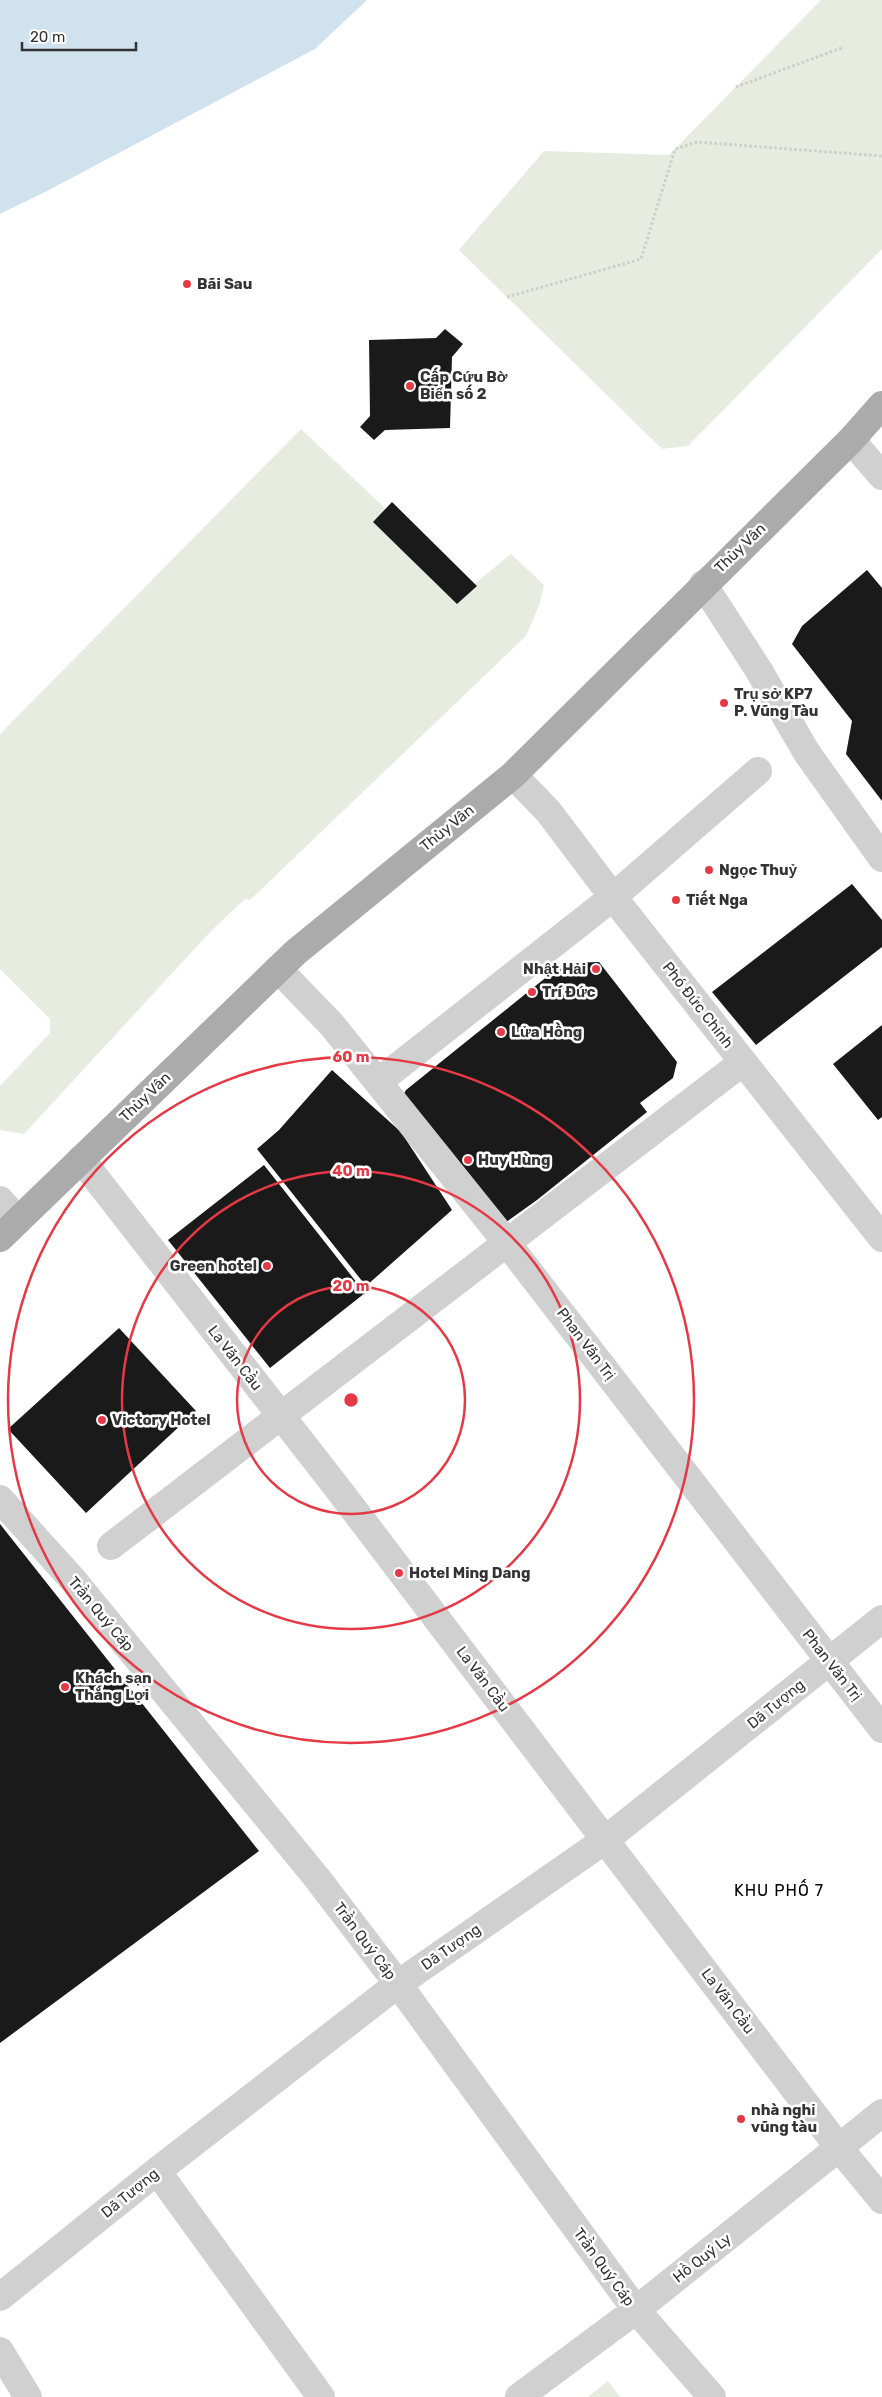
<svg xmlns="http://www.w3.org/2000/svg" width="882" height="2397" viewBox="0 0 882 2397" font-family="Rubik,sans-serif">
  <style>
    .green { fill: #e6ecdf }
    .water { fill: #cfe2ee }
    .building { fill: #1a1a1a }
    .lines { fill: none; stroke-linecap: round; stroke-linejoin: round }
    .path { stroke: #cdcdcd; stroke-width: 3; stroke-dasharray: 2.5 2.5; stroke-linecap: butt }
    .minor { stroke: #d0d0d0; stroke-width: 28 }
    .major { stroke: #ababab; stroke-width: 28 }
    .ring { fill: none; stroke: #e63946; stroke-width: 2.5 }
    .poi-dot { fill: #e63946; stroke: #fff; stroke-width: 2 }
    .labels { text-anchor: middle; stroke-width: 5; stroke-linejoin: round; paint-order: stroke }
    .poi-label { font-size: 15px; font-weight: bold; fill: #333; stroke: #fff; text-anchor: start }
    .street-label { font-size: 15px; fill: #333; stroke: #fff }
    .neighbourhood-label { font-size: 16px; letter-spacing: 1px; fill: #000; stroke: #fff }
    .centre { fill: #e63946; stroke: #fff; stroke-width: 2.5 }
    .ring-label { font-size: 15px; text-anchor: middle; font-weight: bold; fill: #e63946; stroke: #fff; stroke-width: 5; stroke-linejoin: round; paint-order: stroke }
  </style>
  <rect width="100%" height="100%" fill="#fff"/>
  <path class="green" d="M821,0h61v249l-194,197 -26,3 -203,-199 85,-99 125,4z
    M301,429l169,159 41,-34 33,31 -4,18 -14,33 -276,264 -5,-1 -34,32 -187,203 -24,-4v-44l50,-53v-14l-50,-50v-235z
    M608,2381l12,16h-32z"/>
  <path class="water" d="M0,0h367l-52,49 -268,142 -47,23z"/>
  <path class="building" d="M445,329l18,15 -11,13 -2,71 -65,2 -11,10 -14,-13 10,-11 -1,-76 67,-2z
    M392,502l85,84 -20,18 -84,-82z
    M867,570l15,18v213l-36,-47 6,-33 -60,-77 10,-18z
    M852,884l30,36v27l-126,98 -44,-53z
    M599,962l78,100 -4,16 -33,25 7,9 -110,88 -46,33 -93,-128 8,-15 158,-127z
    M882,1025v92l-4,3 -45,-56z
    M332,1070l69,62 51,78 -86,76 -109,-137 22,-19z
    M264,1165l101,128 -95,75 -102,-128z
    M119,1328l77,83 -110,102 -78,-84z
    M0,1524l259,327 -259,192z"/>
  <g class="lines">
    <path class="path" d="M736,87l108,-40
      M507,297l134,-38 34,-110 22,-7 185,14"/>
    <path class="minor" d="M851,440l31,36
      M703,584l55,85 49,84 75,105
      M513,775l35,36 65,86 269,341
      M278,969l54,56 175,218 375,486
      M378,1082l235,-185 145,-126
      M81,1159l261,335 498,655 42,51
      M0,1200l18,20
      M0,1499l74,82 243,297 81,106 238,326 76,87
      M111,1546l632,-484
      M157,2171l164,226
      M0,2297l157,-126 241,-187 207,-144 277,-221
      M0,2351l28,46
      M519,2397l117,-87 246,-197"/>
    <path class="major" d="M0,1238l296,-286 217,-177 338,-335 31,-35"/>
  </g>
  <g class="ring">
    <circle cx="351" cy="1400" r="114"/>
    <circle cx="351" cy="1400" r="229"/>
    <circle cx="351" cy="1400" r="343"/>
  </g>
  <g class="poi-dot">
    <circle cx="187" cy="284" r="5"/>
    <circle cx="410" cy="386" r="5"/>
    <circle cx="724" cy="703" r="5"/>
    <circle cx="709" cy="870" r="5"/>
    <circle cx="676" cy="900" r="5"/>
    <circle cx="596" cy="969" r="5"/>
    <circle cx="532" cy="992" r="5"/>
    <circle cx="501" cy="1032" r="5"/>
    <circle cx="468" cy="1160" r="5"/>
    <circle cx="267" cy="1266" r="5"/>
    <circle cx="102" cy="1420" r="5"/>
    <circle cx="399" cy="1573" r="5"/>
    <circle cx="65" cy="1687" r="5"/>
    <circle cx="741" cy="2119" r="5"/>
  </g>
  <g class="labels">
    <g class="poi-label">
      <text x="197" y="289">Bãi Sau</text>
      <text x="420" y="382">Cấp Cứu Bờ<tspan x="420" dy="17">Biển số 2</tspan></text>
      <text x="734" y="699">Trụ sở KP7<tspan x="734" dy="17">P. Vũng Tàu</tspan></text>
      <text x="719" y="875">Ngọc Thuỷ</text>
      <text x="686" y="905">Tiết Nga</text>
      <text x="586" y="974" text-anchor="end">Nhật Hải</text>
      <text x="542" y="997">Trí Đức</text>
      <text x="511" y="1037">Lửa Hồng</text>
      <text x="478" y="1165">Huy Hùng</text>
      <text x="257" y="1271" text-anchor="end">Green hotel</text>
      <text x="112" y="1425">Victory Hotel</text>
      <text x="409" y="1578">Hotel Ming Dang</text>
      <text x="75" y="1683">Khách sạn<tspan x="75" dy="17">Thắng Lợi</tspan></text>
      <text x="751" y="2115">nhà nghỉ<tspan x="751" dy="17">vũng tàu</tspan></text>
    </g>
    <g class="street-label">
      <text transform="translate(740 548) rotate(-44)" y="5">Thùy Vân</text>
      <text transform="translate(447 828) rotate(-39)" y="5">Thùy Vân</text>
      <text transform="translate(698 1005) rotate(52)" y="5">Phó Đức Chính</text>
      <text transform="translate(145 1097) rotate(-44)" y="5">Thùy Vân</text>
      <text transform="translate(586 1344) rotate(53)" y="5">Phan Văn Trị</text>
      <text transform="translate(235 1358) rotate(52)" y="5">La Văn Cầu</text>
      <text transform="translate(101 1614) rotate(50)" y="5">Trần Quý Cáp</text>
      <text transform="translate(832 1665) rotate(52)" y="5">Phan Văn Trị</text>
      <text transform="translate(483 1679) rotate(53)" y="5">La Văn Cầu</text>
      <text transform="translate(776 1704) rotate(-39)" y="5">Dã Tượng</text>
      <text transform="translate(365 1941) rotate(53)" y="5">Trần Quý Cáp</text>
      <text transform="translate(451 1947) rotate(-35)" y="5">Dã Tượng</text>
      <text transform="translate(728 2001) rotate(53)" y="5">La Văn Cầu</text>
      <text transform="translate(130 2193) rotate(-39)" y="5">Dã Tượng</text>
      <text transform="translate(702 2258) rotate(-38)" y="5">Hồ Quý Ly</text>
      <text transform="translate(604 2267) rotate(54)" y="5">Trần Quý Cáp</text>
    </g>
    <g class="neighbourhood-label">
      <text x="779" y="1896">KHU PHỐ 7</text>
    </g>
  </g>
  <circle cx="351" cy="1400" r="8" class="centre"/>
  <g class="ring-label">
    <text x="351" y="1062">60 m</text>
    <text x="351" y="1176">40 m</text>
    <text x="351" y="1291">20 m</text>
  </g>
  <path d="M22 42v8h114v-8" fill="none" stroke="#333333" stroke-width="2.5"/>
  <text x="30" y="42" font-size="15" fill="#333333" stroke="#ffffff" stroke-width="4" paint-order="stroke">20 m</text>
</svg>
